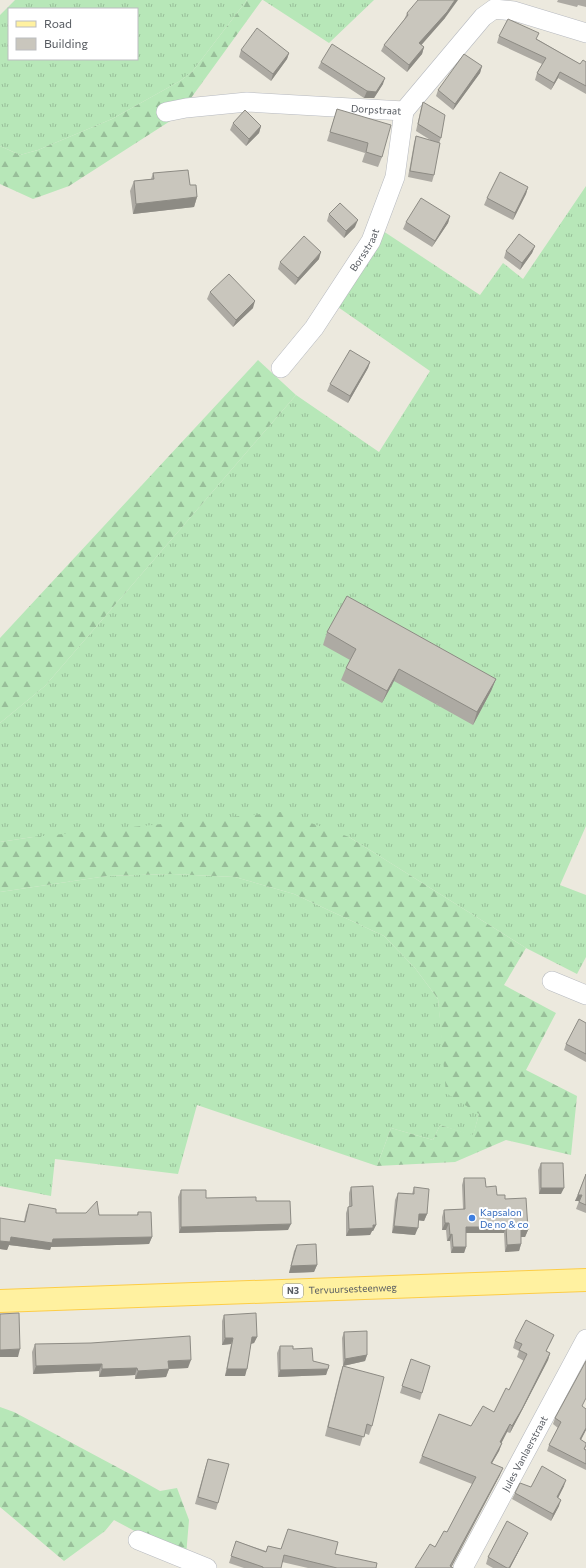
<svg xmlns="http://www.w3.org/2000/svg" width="586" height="1568" viewBox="0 0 586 1568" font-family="Commissioner,sans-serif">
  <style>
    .grass { fill: url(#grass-tufts); fill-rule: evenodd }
    .forest { fill: url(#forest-firs) }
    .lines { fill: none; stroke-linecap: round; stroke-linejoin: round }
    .street-casing { stroke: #b6b9bf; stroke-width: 20 }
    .primary-casing { stroke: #fdcd46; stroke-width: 24 }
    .street { stroke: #fff; stroke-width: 19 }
    .primary { stroke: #fff1a0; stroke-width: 22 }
    .wall { fill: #adaaa3 }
    .shaded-wall { fill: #8d8b84 }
    .building { fill: #c9c6bd; stroke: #8d8b84 }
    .shop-dot { fill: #3f7fe0; stroke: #fff; stroke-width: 1.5 }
    .labels { text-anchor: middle; stroke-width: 4; stroke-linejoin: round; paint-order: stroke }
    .shield { fill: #fff; stroke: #898c90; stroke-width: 1 }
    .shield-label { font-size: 9px; font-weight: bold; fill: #575b61 }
    .street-label { font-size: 10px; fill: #575b61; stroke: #fff }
    .shop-label { font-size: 10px; fill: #366cbe; stroke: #fff; text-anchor: start }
  </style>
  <defs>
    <pattern id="grass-tufts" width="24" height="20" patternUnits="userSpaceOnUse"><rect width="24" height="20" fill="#b7e7b8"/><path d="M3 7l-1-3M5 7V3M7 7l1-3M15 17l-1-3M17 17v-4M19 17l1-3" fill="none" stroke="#98be99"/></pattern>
    <pattern id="forest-firs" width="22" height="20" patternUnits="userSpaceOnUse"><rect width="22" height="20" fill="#b7e7b8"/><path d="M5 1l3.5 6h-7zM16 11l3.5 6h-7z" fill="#98be99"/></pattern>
  </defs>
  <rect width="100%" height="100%" fill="#ece9de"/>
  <path class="grass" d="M15,0h232l-55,72 -12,9 -68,38 -74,31 -18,5 -20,-9v-131zM9,9h128v50h-128z
    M263,0h111l-45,43z
    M586,186v640l-26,59 26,10v62l-9,17 -51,-26 -177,-111h-316l-33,5v-119l45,-37 251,-291 83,57 51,-81 -95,-66 45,-76 100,66 23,-32 20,16z
    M172,874l63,3 59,17 90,42 31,32 23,31 4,39 37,76 -6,22 -33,-11 -7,15 -42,-12 -14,38 -180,-61 -19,69 -123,-15 -4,37 -51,-10v-294l107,-16z"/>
  <path class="forest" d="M247,0h15l-84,116 -109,70 -36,13 -33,-15v-38l20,9 18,-5 74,-31 68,-38 12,-9z
    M258,360l38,35 -251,291 -45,37v-85z
    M281,812l68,25 177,111 -22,37 52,28 -30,57 51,26 -6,59 -65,-15 -51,22 -78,4 14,-38 42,12 7,-15 33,10 6,-21 -33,-21 -8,-94 -23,-31 -31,-32 -90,-42 -59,-17 -63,-3 -65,2 -107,16v-50l33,-5z
    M0,1407l14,5 116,62 30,17 17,-3 12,32 -3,36 -29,-13 -43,-23 -9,11 -41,30 -64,-54z"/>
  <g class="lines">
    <g class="street-casing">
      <g id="street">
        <path d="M404,111l79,-94 11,-8 20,2 72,22"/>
        <path id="s1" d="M166,112l20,-4 61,-6 157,9"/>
        <path id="s2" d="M281,368l33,-40 57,-87 24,-64 9,-66"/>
        <path d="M552,981l34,14"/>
        <path d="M138,1540l69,28"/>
        <path id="s3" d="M463,1568l123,-229"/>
      </g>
    </g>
    <g class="primary-casing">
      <g id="primary">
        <path id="s4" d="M0,1301l586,-21"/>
      </g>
    </g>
    <use href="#street" class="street"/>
    <use href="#primary" class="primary"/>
  </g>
  <path class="wall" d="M558,0h28v7l-8,-2 -1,2 -20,-5z
    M407,13l38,5 -24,27 3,2 -2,7 -15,18 -26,-21 3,-6 20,-25z
    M499,36l38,3 43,25 6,-2v32l-28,-16 -7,12 -16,-10 2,-7 5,-9 -45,-21z
    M241,50l48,3 -2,6 -16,22 -32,-24z
    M321,62l62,22 -9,14h-10l-46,-30z
    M482,66l-2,7 -27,37 -17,-14 2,-6z
    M423,102l18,36 -2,5 -5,32 -2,7 -24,-5 6,-34 2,-7 16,5 -16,-10 5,-23z
    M337,109l45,48 -4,10 -16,-5 3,-9 -38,-12z
    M233,123l28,3 -2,7 -13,13 -16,-16z
    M153,173l37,12 7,12 -3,10 -61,7 -3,-23 4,-10 17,-2z
    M528,187l-2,7 -13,26 -29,-15 3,-7z
    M329,214l26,13 -11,11 -17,-17z
    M450,216l-2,7 -16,24 -29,-18 3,-7z
    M535,246l-3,7 -12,17 -16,-12 2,-7z
    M319,259l-24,26 -17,-16 2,-7z
    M210,292l43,16 -20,19 -26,-28z
    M370,362l-2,6 -20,35 -21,-12 3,-7z
    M327,632l169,47 -5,12 -18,34 -79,-44 -12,22 -41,-23 5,-12 4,-8 -27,-15z
    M586,1023v39l-22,-12 2,-6z
    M541,1163l20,31h-22l-1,-24z
    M586,1174v39l-10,-4 3,-8h-4z
    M464,1178l22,9 11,8 8,4 23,31 -3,7h-4v7l-2,7 -14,1 -1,-19h-38v14l-2,6h-13l-1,-12h-3l-1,-11h-4v-13l2,-7 19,-1 -1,-24z
    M351,1187l25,38 -3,6h-1l-2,4 -24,1v-23l2,-6h1v-14z
    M414,1187l13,27 -3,7 -6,-1 -3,15 -23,-2 3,-33 3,-7 14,1z
    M181,1190l25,8 50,3 32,29 -109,3 -1,-36z
    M29,1204l27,9 43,2h38l1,-3 14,25 -3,7 -98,3 -1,3 -41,-5 -2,5 -7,-1 24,-28 2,-9z
    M297,1245l20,20 -3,7 -25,1 5,-22z
    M224,1315l33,22 -3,6 -3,1 -6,32h-20l6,-32 -9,1v-24z
    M344,1332l23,23 -2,6 -22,5 -1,-28z
    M554,1335l-3,7 -5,9 4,2 -2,7 -29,56 -9,17 -3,-1 -6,11h1l-3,8 -7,12 8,12 -49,92 -36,1 20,-21 12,-15 25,-48 -53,-21 20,-49 32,12 23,-14 15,-22 15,-29 -7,-4 2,-6 -6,-3 2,-7z
    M35,1344l153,24 -19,1 -3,8 -31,2v-4l-36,2v-6l-66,3 -1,-22z
    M280,1346l48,23 -2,6 -48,2 -1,-24z
    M411,1359l11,34 -2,7 -20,-7z
    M343,1366l29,60 -3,9 -5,-2 -4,13 -35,-10 15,-61z
    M583,1407l3,2v21l-5,10 5,3v3l-1,3 1,1v20l-39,-19 2,-6 9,-17 -5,-4 2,-6z
    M208,1459l10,44 -2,7 -21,-6 11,-39z
    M564,1486l-6,12 1,8 -8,15 -39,-22 3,-6 16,-6z
    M528,1533l-3,6 -15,29h-17l-7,-4 2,-7z
    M236,1541l30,10 2,-5 13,3 54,5 41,14h-68l-26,-6 -1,6h-37l-15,-5z"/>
  <path class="shaded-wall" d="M455,0h3l-13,18 -28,32 2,-7z
    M424,47l-2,7 -15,18 2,-7z
    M289,53l-2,6 -16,22 2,-7z
    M482,66l-2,7 -27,37 2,-6z
    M560,72l-2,6 -7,12 3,-7z
    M385,78l-2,6 -9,14h-10l3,-7z
    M261,126l-2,7 -13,13 3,-7z
    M528,187l-2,7 -13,26 2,-7z
    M197,197l-3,10 -61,7 3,-10z
    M450,216l-2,7 -16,24 3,-6z
    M358,220l-3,7 -11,11 2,-7z
    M535,246l-3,7 -12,17 2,-7z
    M321,252l-2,7 -24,26 3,-7z
    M255,301l-2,7 -20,19 3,-7z
    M370,362l-2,6 -20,35 2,-7z
    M399,669l-5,12 -12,22 5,-12z
    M496,679l-5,12 -18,34 4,-13z
    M541,1188h23l-3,6h-22z
    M578,1195h4l-3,6h-4z
    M419,1214h8l-3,7 -8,-1z
    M445,1223h4l-3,7h-4z
    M291,1224l-3,6 -109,3 2,-6z
    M373,1225h3l-3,6h-1l-2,4 -24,1 3,-7z
    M394,1226l24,2 -3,7 -23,-2z
    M466,1227h40l-2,6h-41z
    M521,1230h7l-3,7h-7z
    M452,1234l-2,7h-3l3,-6z
    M11,1237l42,2 99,-2 -3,7 -98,3 -1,3 -41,-5 -2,5 -7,-1v-8z
    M521,1244l-2,7 -14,1 2,-7z
    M453,1247h13l-2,6h-13z
    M317,1265l-3,7 -25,1 2,-7z
    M252,1337h5l-3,6 -4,1z
    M225,1338h8l-2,6 -9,1z
    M20,1349l-2,8h-18v-7z
    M550,1353l-2,7 -29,56 -9,17 2,-7z
    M367,1355l-2,6 -22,5 2,-7z
    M191,1360l-3,8 -23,1 3,-8z
    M102,1364l-3,7 -66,3 3,-8z
    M137,1368l-2,7 -36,2 3,-8z
    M169,1369l-3,8 -31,2 3,-8z
    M227,1369h20l-2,7h-20z
    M328,1369l-2,6 -48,2 2,-7z
    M510,1424l-3,8 -9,18 2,-8z
    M586,1428v2l-8,15 2,-6z
    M502,1443l-3,8 -11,19 3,-7z
    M503,1468l-3,7 -49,93h-1z
    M566,1480l-2,6 -9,18 2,-7z
    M561,1500l-2,6 -8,15 2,-7z
    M528,1533l-3,6 -15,29h-1z"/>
  <path class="building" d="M418,0h37l-8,12 -28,31 5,4 -15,18 -25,-20 24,-30 -1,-2z
    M508,19l31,14 -3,6 44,25 3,-4 3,2v24l-26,-14 -6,11 -17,-10 9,-15 -47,-22z
    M257,28l32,25 -16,21 -32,-24z
    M332,44l53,34 -9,14 -9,-1 -46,-29z
    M464,54l18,12 -27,38 -17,-14z
    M423,102l22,13 -4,23 -23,-14z
    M337,109l54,16 -9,32 -16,-5 2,-9 -38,-11z
    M245,110l16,16 -12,13 -16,-16z
    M416,136l24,7 -6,32 -24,-4z
    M188,170l2,15h6l1,12 -61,7 -2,-23 20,-2 -1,-6z
    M500,172l28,15 -13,26 -28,-15z
    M421,198l29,18 -15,25 -29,-19z
    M340,203l18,17 -12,11 -17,-17z
    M519,234l16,12 -13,17 -16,-12z
    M304,236l17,16 -23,26 -18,-16z
    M229,274l26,27 -19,19 -26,-28z
    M350,350l20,12 -20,34 -20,-12z
    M347,596l149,83 -19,33 -78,-43 -12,22 -41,-23 10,-19 -29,-17z
    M579,1019l7,4v31l-20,-10z
    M541,1163h22l1,25h-23z
    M586,1174v31l-7,-3 3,-7h-4z
    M464,1178h21l1,9 10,-1 1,9h8v4l21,-1 2,32h-7v14l-14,1 -1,-18h-40v20h-13l-1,-13 -2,1 -1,-12h-4l-1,-13 21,-1z
    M373,1186l3,39h-3v3l-24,1 -1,-22 4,-1 -1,-19z
    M414,1187l15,2 -2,25h-8l-1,14 -24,-2 4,-33 16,1z
    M181,1190h25v8l50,-1v4h34l1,23 -110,3z
    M97,1201l2,14h39v-3h13l1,25 -99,2 -1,4 -41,-6 -1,5 -10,-1v-23l25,4 4,-18 27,5v4h30z
    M316,1244l1,21 -26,1 6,-21z
    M19,1313l1,36 -20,1v-36z
    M256,1313l1,24h-5l-5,32h-20l6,-31h-8l-1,-23z
    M526,1320l28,15 -8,16 4,2 -28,56 -10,17 -2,-2 -10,18 2,1 -11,20 12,5 -53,98 3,2h-38l15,-24 5,3 9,-16 3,1 29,-55 -54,-21 17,-42 32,12 12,-20 11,6 12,-24 3,2 18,-36 -8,-4 3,-6 -7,-3z
    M367,1331v24l-22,4 -1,-27z
    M190,1336l1,24 -23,1 1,8 -31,2 -1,-3 -35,1v-5l-66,2 -1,-22 56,-1z
    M280,1346h13v3l19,-1 1,13 16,4 -1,4 -48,1z
    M411,1359l19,7 -8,27 -20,-7z
    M586,1361v37l-4,8 4,3v19l-6,11 6,4v2l-2,4 2,1v14l-37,-19 12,-23 -6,-4z
    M343,1366l41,11 -12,49 -5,-2 -3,13 -36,-10z
    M208,1459l21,5 -11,39 -20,-6z
    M542,1466l24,14 -9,17 4,3 -8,14 -38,-21 5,-10 11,4z
    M507,1521l21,12 -19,35h-2l-19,-11z
    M288,1529l50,13 -3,12 42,9 -1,5h-39l-53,-13 -3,13h-18v-1l-32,-11 5,-15 30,11 2,-6 13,3z"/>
  <circle class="shop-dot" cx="472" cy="1218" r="4"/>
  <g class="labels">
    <rect class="shield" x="283" y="1284" width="20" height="14" rx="3"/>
    <g class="shield-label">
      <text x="293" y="1294">N3</text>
    </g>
    <g class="street-label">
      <text dy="4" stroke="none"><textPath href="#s1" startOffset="211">Dorpstraat</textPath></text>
      <text dy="4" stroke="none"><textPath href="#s2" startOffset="145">Borsstraat</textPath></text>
      <text dy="4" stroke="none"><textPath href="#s4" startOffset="353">Tervuursesteenweg</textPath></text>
      <text dy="4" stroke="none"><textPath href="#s3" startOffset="130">Jules Vanlaerstraat</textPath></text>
    </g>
    <g class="shop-label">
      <text x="480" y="1216">Kapsalon<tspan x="480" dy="12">De no &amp; co</tspan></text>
    </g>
  </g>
  <rect x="8" y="8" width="130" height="52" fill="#ffffff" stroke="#bcbdc0"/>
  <rect x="16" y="21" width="20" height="6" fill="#fff1a0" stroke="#bcbdc0"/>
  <text x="44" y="28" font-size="12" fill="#575b61">Road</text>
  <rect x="16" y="38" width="20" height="12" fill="#c9c6bd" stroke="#bcbdc0"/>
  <text x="44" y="48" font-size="12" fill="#575b61">Building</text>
</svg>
